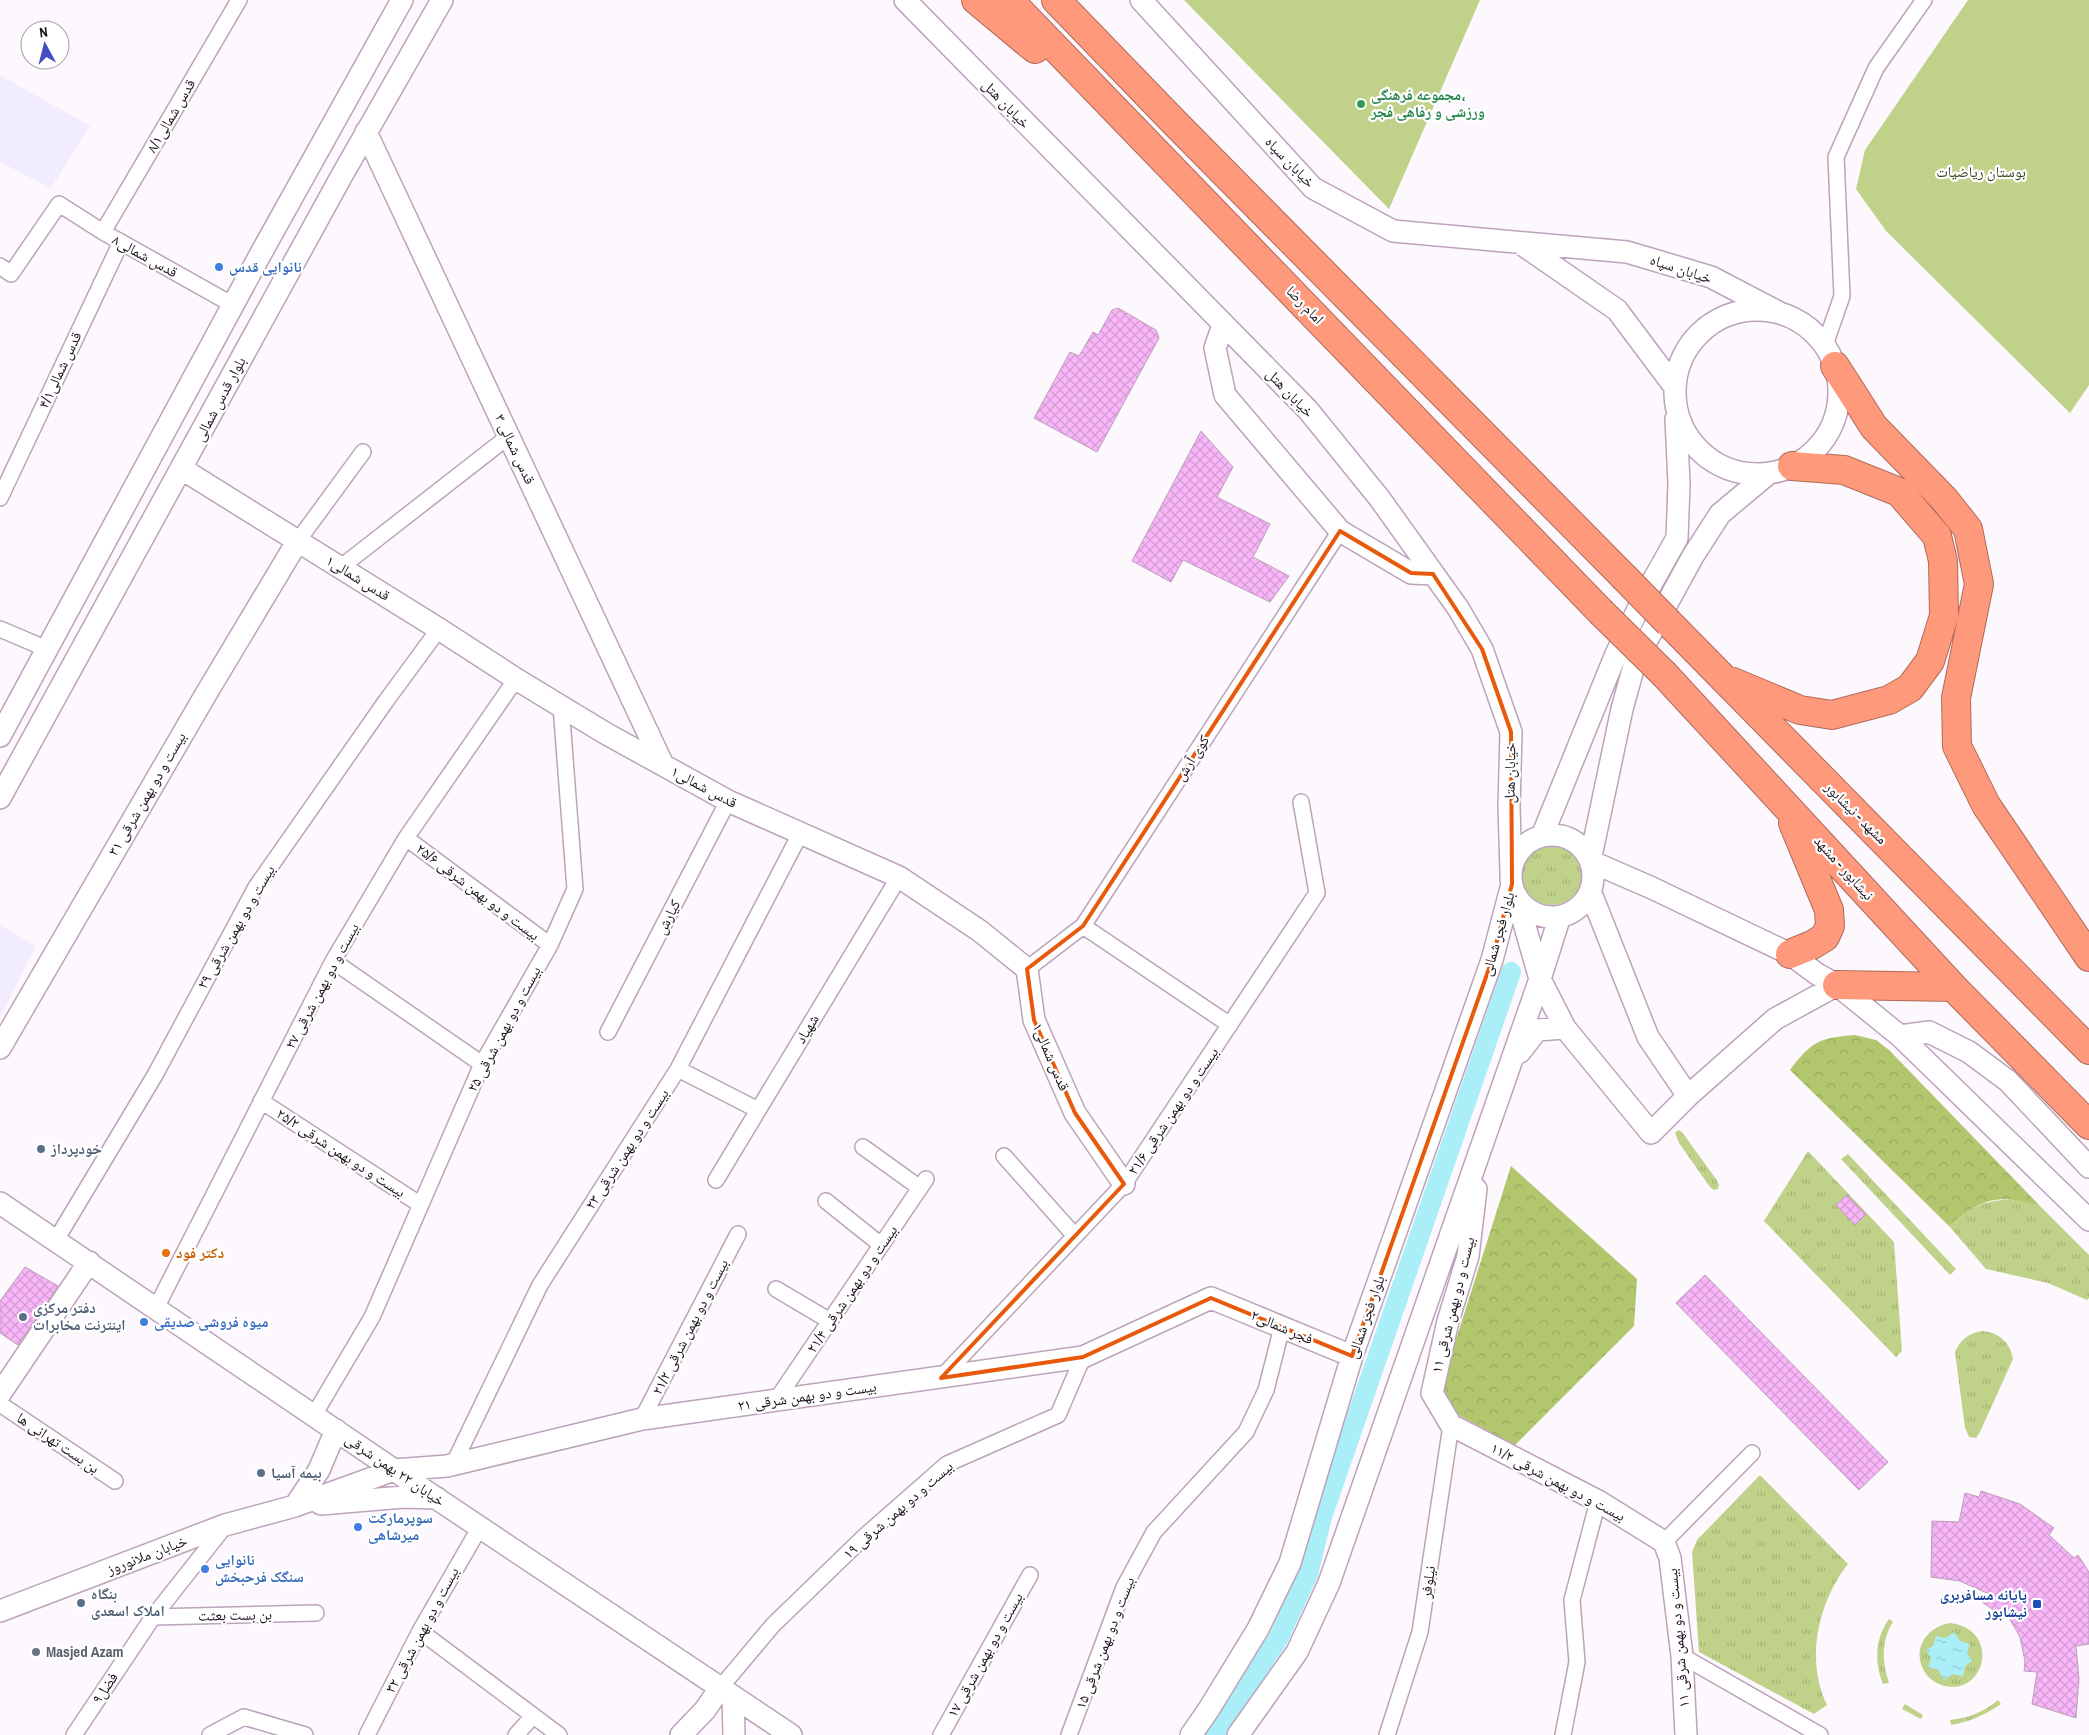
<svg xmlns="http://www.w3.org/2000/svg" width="2089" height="1735" viewBox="0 0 2089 1735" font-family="'Archivo Narrow','Noto Naskh Arabic',sans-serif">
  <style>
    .education { fill: #f1edff }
    .grass { fill: url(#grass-tufts) }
    .forest { fill: url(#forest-crowns) }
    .park { fill: #c0d189 }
    .water { fill: url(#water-ripples) }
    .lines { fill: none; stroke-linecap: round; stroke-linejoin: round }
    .canal { stroke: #aaeef8; stroke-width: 20 }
    .building { fill: url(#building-cross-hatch); stroke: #b9a0b8 }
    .street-casing { stroke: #bca3bb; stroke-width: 18 }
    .secondary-casing { stroke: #bca3bb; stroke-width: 24 }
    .highway-casing { stroke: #b06a5a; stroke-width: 30 }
    .street { stroke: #fff; stroke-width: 15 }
    .secondary { stroke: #fff; stroke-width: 21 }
    .highway { stroke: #ff997b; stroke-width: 28 }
    .highway-bridge-casing { stroke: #b06a5a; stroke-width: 30; stroke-linecap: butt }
    .highway-bridge { stroke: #ff997b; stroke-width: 28 }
    .marked { fill: none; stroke: #e8590c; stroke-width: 4; stroke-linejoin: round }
    .leisure-dot { fill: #2e9e5b; stroke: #fff; stroke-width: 2 }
    .shop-dot { fill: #3f7fe0; stroke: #fff; stroke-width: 2 }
    .service-dot { fill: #5c6f8a; stroke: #fff; stroke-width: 2 }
    .food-dot { fill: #e8710a; stroke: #fff; stroke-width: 2 }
    .transit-dot { fill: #1a4fb4; stroke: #fff; stroke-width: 2 }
    .worship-dot { fill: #6b7280; stroke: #fff; stroke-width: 2 }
    .labels { text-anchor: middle; stroke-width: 4.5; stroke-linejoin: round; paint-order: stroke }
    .leisure-label { font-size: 15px; font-weight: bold; fill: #27864d; stroke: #fff; text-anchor: start }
    .street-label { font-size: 15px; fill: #1c131c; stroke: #fff }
    .park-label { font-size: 15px; fill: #373f1a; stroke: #fff }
    .shop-label { font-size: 15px; font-weight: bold; fill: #366cbe; stroke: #fff; text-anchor: start }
    .service-label { font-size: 15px; font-weight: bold; fill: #4e5e75; stroke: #fff; text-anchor: start }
    .food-label { font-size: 15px; font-weight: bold; fill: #c56008; stroke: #fff; text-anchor: start }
    .transit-label { font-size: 15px; font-weight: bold; fill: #164399; stroke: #fff; text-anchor: end }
    .worship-label { font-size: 15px; font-weight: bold; fill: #5b616d; stroke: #fff; text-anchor: start }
  </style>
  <defs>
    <pattern id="grass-tufts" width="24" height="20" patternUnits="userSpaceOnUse" patternTransform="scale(1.25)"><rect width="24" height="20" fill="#c0d189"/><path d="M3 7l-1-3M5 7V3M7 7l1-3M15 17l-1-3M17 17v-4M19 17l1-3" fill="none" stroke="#a4b376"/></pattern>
    <pattern id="forest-crowns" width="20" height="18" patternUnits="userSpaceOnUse" patternTransform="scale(1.25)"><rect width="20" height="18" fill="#b2c66e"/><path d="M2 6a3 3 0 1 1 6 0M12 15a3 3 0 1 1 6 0" fill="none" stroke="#98a95f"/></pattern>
    <pattern id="water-ripples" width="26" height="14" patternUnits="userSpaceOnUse" patternTransform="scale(1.25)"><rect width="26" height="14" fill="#aaeef8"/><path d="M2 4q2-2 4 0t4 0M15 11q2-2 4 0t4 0" fill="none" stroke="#92cbd4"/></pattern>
    <pattern id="building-cross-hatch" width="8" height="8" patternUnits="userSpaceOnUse" patternTransform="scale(1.25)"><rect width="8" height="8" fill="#f8b6f8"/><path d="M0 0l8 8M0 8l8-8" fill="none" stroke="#d49cd4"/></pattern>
  </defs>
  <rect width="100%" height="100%" fill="#fdf8fd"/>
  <path class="education" d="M0,75l90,51 -39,62 -51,-26z
    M0,925l36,21 -36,71z"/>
  <path class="grass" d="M1522 875a30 30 0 1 1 60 0a30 30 0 1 1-60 0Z
    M1678,1130l4,2 34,47 3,6 -1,4 -4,1 -4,-3 -31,-44 -4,-10z
    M1808,1151l86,91 8,109 -6,6 -132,-136z
    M1848,1154l108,115 -6,6 -109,-116z
    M2015,1199l25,7 49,49v43l-2,2 -39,-17 -62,-14 -37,-43c26,-21 32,-25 66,-27z
    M1982,1331c18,2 28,11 31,28l-33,73 -4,6 -7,-1 -4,-9 -10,-76c5,-12 14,-19 27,-21z
    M1760,1475l88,89c-30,38 -43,96 -21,141l-13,9 -115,-62 -7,-100 5,-12z
    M1889,1619l4,3c-12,19 -11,40 -4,61l-6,1c-9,-22 -8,-45 6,-65z
    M1950,1623c51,6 36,72 -5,63 -8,-2 -14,-6 -19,-12 -16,-23 0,-47 24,-51z
    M1998,1700l3,4c-16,11 -32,18 -50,21l-1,-5c18,-2 34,-8 48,-20z
    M1905,1704l18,11 -2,4 -19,-10z"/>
  <path class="forest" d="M1855,1035l21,5 13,10 151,156c-43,-13 -57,-8 -91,20l-159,-156c22,-29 29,-32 65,-35z
    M1511,1166l126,113 -3,47 -119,119 -64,-34 -11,-21z"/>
  <path class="park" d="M1184,0h296l-91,209z
    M1968,0h121v385l-19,28 -184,-182 -30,-42 9,-39z"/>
  <path class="water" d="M1954,1632l6,9 10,3 -3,9 5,8 -7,5 -2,10 -10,-2 -9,6 -6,-10 -10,-3 3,-9 -5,-8 7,-4 3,-10 10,2z"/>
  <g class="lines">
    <path class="canal" d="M1214,1735l64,-96 30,-65 14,-57 189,-545"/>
  </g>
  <path class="building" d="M1118,308l38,22 3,8 -62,114 -63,-34 36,-66 9,4 14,-24 5,3 14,-25z
    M1201,431l32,36 -16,30 53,27 -17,33 36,19 -19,26 -87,-42 -12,22 -39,-21z
    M1847,1195l19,19 -11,11 -19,-20z
    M25,1267l33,19 -40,59 -18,-12v-32z
    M1705,1275l183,187 -29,28 -183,-187z
    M1981,1491l39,13 34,24 -5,7 25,23 4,-3 11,17v72l-13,2 3,33 -3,39 -44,-14 5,-32 -13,-1 1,-10 -5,-24 -12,-21 -6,4 -10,-11 -10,-7 7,-8 -29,-13 -29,-4 1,-56 27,1 6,-29 14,4z"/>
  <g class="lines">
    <g class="street-casing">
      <path id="street" d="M103,232l136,-232
        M0,266l11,8 48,-70 44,28 130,73
        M1825,345l17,-49 -6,-139 40,-89 48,-68
        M0,498l121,-256
        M297,542l66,-90
        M341,567l168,-131
        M0,629l47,20
        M406,838l144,107
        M1083,926l147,99
        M333,961l149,103
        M1027,969l56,-43 257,-395
        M608,1032l120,-231
        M678,1069l80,41
        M261,1101l160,104
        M863,1147l57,41
        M1004,1156l71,80
        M716,1180l183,-303
        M826,1201l55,44
        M56,1240l99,-165 101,-188 130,-186 53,-72
        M776,1289l54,32
        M156,1308l177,-347 73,-123 110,-159
        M941,1378l183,-194 193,-291 -16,-91
        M777,1399l149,-220
        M0,1404l115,77
        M314,1415l58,-98 110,-253 68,-119 25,-56 -14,-183
        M642,1419l96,-185
        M453,1465l87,-180 138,-216 122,-235
        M1664,1542l88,-89
        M153,1617l163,-4
        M420,1631l139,104
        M1682,1656l138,79
        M720,1688l53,-63 93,-90 81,-71 111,-49 25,-58
        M74,1735l79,-118 72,-91
        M210,1735l34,-18 61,18
        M367,1735l53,-104 60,-104
        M516,1735l17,-19
        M941,1735l89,-160
        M1069,1735l55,-148 30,-55 92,-100 20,-42 16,-63
        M1387,1735l33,-103 31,-207
        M1563,1735l14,-73 -5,-62 26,-99"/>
    </g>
    <g class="secondary-casing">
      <path id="secondary" d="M905,0l403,410 72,89 78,109 24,41 29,83 -2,75 2,66
        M1141,0l172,188 80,43 234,21 84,25 67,35
        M366,132l297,633
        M1520,243l97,67 57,76
        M1675 392a82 82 0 1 1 164 0a82 82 0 1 1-164 0Z
        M1223,325l-8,23 10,47 115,136 71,42 22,1
        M182,469l257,160 77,50 89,54 123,68 171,76 81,54 47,38 7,51 41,93 49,71
        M1769,473l-49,41 -27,42 -58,106 -13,47 -32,152 62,27 138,66 27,20 20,11 63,51 189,184
        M0,736l260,-481 142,-255
        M0,798l341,-621 101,-177
        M1511 876a41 41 0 1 1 82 0a41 41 0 1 1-82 0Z
        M1542,836l74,-182 29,-59 32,-57 2,-54 -3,-65
        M1590,891l58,146 40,59
        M1516,895l24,84 25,49 86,105 37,-37 87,-77 62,-34
        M1900,1036l29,-4 40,20 39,29 81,86
        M0,1048l206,-354 91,-152
        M1520,1052l17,-22 28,-2
        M1476,1189l-8,67 -20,65 -16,72 19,32 147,76 66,41 6,16 12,98 4,79
        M0,1203l394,267 397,265
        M0,1394l89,-132
        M321,1504l82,-7 34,1
        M295,1506l24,-36 17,-40
        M0,1611l225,-86 70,-19 99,-36 53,-4 195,-47 441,-62 128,-59 141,58
        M733,1696l1,39
        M681,1735l24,-25 15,-22
        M1191,1735l18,-26 49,-80 32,-66 62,-207 140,-396 20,-76
        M1238,1735l59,-83 32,-69 211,-604 20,-63"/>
    </g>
    <g class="highway-casing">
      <path id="highway" d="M976,0l59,49
        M1009,0l591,611
        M1056,0l119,123 448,453
        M1835,366l39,61 71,73 23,29 11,55 -23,114 1,48 29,59 103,152
        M1669,623l420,427
        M1665,675l288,312 136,138
        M1733,682l67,28 32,5 57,-15 21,-12 20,-27 14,-45 -1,-55 -6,-25 -38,-44 -55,-22 -52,-4
        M1790,954l22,-9 13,-8 5,-11 -1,-16 -36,-87
        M1837,985l116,2"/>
    </g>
    <use href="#street" class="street"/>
    <use href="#secondary" class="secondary"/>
    <use href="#highway" class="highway"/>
    <g class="highway-bridge-casing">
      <path id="highway-bridge" d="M1623,576l46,47
        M1600,611l65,64"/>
    </g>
    <use href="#highway-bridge" class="highway-bridge"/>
  </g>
  <path class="marked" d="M1340,531l71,42 22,1 49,75 29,83 1,152 -20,76 -140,396 -141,-58 -128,59 -142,21 183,-194 -49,-71 -41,-93 -7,-51 56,-43z"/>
  <circle class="leisure-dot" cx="1361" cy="104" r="5"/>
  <g class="shop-dot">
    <circle cx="219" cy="267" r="5"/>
    <circle cx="144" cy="1322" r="5"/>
    <circle cx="358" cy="1527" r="5"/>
    <circle cx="205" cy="1569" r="5"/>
  </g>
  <g class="service-dot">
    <circle cx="41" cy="1149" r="5"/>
    <circle cx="23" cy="1317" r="5"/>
    <circle cx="261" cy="1473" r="5"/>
    <circle cx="81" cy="1603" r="5"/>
  </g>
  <circle class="food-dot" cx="166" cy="1253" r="5"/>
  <rect class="transit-dot" x="2032" y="1599" width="10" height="10" rx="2.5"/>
  <circle class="worship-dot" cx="36" cy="1652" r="5"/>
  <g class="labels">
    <g class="leisure-label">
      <text x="1371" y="100">مجموعه فرهنگی،<tspan x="1371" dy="17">ورزشی و رفاهی فجر</tspan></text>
    </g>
    <g class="street-label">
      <text transform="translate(1006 104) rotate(46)" y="5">خیابان هتل</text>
      <text transform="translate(171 116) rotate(-60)" y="5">قدس شمالی۸/۱</text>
      <text transform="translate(1290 162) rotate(46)" y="5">خیابان سپاه</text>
      <text transform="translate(145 256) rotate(29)" y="5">قدس شمالی۸</text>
      <text transform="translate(1681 269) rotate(18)" y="5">خیابان سپاه</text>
      <text transform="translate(1305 305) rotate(46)" y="5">امام رضا</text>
      <text transform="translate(60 370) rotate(-65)" y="5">قدس شمالی۴/۱</text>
      <text transform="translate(1290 393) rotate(46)" y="5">خیابان هتل</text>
      <text transform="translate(220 399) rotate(-62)" y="5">بلوار قدس شمالی</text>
      <text transform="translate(515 449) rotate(65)" y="5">قدس شمالی ۳</text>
      <text transform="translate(358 578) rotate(32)" y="5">قدس شمالی۱</text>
      <text transform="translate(1192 758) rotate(-57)" y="5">کوی آرش</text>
      <text transform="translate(1510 773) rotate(-89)" y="5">خیابان هتل</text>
      <text transform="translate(704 787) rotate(28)" y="5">قدس شمالی۱</text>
      <text transform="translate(147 794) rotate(-60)" y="5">بیست و دو بهمن شرقی ۳۱</text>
      <text transform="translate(1856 813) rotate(45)" y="5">مشهد - نیشابور</text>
      <text transform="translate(1844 868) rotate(48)" y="5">نیشابور - مشهد</text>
      <text transform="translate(478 892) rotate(37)" y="5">بیست و دو بهمن شرقی ۲۵/۶</text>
      <text transform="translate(668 917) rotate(-63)" y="5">کیارش</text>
      <text transform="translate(236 927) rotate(-60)" y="5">بیست و دو بهمن شرقی ۲۹</text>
      <text transform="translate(1498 934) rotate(-74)" y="5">بلوار فجر شمالی</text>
      <text transform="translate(322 986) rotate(-62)" y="5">بیست و دو بهمن شرقی ۲۷</text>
      <text transform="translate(504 1029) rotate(-62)" y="5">بیست و دو بهمن شرقی ۲۵</text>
      <text transform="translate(807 1029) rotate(-59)" y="5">شهیاد</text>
      <text transform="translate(1051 1057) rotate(67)" y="5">قدس شمالی۱</text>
      <text transform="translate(1173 1111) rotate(-56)" y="5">بیست و دو بهمن شرقی ۲۱/۶</text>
      <text transform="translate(627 1149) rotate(-57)" y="5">بیست و دو بهمن شرقی ۲۳</text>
      <text transform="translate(341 1153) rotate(33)" y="5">بیست و دو بهمن شرقی ۲۵/۲</text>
      <text transform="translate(852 1289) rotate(-56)" y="5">بیست و دو بهمن شرقی ۲۱/۴</text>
      <text transform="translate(1453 1305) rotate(-76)" y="5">بیست و دو بهمن شرقی ۱۱</text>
      <text transform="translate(1366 1317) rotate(-71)" y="5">بلوار فجر شمالی</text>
      <text transform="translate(690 1327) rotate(-63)" y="5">بیست و دو بهمن شرقی ۲۱/۲</text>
      <text transform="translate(1282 1327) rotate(23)" y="5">فجر شمالی۲</text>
      <text transform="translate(807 1396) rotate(-8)" y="5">بیست و دو بهمن شرقی ۲۱</text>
      <text transform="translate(58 1443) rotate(34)" y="5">بن بست تهرانی ها</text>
      <text transform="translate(395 1470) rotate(34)" y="5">خیابان ۲۲ بهمن شرقی</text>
      <text transform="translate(1558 1482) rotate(28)" y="5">بیست و دو بهمن شرقی ۱۱/۲</text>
      <text transform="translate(898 1510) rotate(-41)" y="5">بیست و دو بهمن شرقی ۱۹</text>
      <text transform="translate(147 1555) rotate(-21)" y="5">خیابان ملانوروز</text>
      <text transform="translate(1428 1582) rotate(-82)" y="5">نیلوفر</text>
      <text transform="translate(235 1615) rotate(-1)" y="5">بن بست بعثت</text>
      <text transform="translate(422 1630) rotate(-62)" y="5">بیست و دو بهمن شرقی ۳۲</text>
      <text transform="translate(1678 1638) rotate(-95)" y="5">بیست و دو بهمن شرقی ۱۱</text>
      <text transform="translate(1105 1643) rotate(-69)" y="5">بیست و دو بهمن شرقی ۱۵</text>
      <text transform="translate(985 1655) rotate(-61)" y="5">بیست و دو بهمن شرقی ۱۷</text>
      <text transform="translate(105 1688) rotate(-56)" y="5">فضل۹</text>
    </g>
    <g class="park-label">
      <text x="1981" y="177">بوستان ریاضیات</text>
    </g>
    <g class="shop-label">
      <text x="229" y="272">نانوایی قدس</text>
      <text x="154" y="1327">میوه فروشی صدیقی</text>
      <text x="368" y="1523">سوپرمارکت<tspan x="368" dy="17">میرشاهی</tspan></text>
      <text x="215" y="1565">نانوایی<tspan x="215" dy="17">سنگک فرحبخش</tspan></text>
    </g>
    <g class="service-label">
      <text x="51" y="1154">خودپرداز</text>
      <text x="33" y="1313">دفتر مرکزی<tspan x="33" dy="17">اینترنت مخابرات</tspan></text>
      <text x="271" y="1478">بیمه آسیا</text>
      <text x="91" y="1599">بنگاه<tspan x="91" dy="17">املاک اسعدی</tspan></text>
    </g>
    <g class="food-label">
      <text x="176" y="1258">دکتر فود</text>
    </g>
    <g class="transit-label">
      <text x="2027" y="1600">پایانه مسافربری<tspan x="2027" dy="17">نیشابور</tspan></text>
    </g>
    <g class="worship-label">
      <text x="46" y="1657">Masjed Azam</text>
    </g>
  </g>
  <g transform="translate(45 45) rotate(353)"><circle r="24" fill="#ffffff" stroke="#a4a1a4"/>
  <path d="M0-4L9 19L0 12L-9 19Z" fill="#454dc2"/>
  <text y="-8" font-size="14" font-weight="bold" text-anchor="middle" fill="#1c131c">N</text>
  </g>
</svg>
